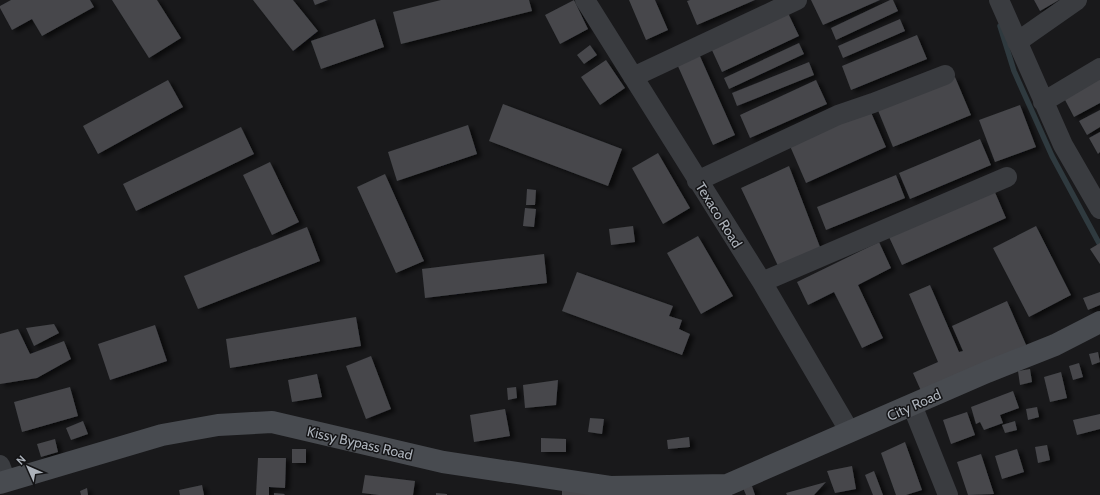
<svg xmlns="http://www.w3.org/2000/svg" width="1100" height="495" viewBox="0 0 1100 495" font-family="Cabin,sans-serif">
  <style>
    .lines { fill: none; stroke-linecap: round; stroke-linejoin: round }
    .stream { stroke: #2f3a3f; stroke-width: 5.5 }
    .building { fill: #46474b; filter: url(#shadow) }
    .street { stroke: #3a3c40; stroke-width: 20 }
    .secondary { stroke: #484b50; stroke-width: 22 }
    .labels { text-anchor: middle; stroke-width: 3; stroke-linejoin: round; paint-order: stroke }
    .street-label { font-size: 14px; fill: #acb2ba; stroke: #141416 }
  </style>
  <defs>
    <filter id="shadow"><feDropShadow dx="4.5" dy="2.5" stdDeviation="2" flood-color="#0009"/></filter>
  </defs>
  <rect width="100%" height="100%" fill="#19191b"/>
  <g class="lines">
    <path class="stream" d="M1000,26l14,45 38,85 48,89"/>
  </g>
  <path class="building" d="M11,0h79l4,7 -52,29 -10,-17 -20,11 -12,-22v-2z
    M112,0h45l24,38 -32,20z
    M253,0h40l25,31 -25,20z
    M313,0h15l-13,5z
    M441,0h88l3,11 -131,33 -8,-32z
    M574,0l14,29 -28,15 -15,-29z
    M629,0h26l13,30 -22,10z
    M690,0h65l-58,25 -10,-24z
    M811,0h69l-57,25z
    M890,0h3l5,11 -62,29 -5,-12z
    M1034,0h25l-19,11z
    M788,13l11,23 -77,36 -11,-24z
    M375,19l9,28 -63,22 -10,-28z
    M900,19l5,12 -62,27 -5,-12z
    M917,35l10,24 -76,31 -9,-24z
    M799,43l5,11 -75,35 -5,-11z
    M590,45l7,10 -13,9 -7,-9z
    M699,54l36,81 -22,10 -36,-81z
    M606,60l19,28 -25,17 -19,-28z
    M809,62l5,13 -77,31 -5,-13z
    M955,77l16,38 -78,32 -16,-39z
    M1100,79v24l-26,14 -10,-19z
    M168,80l15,27 -85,47 -15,-28z
    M816,80l11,24 -77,34 -10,-23z
    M503,104l119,45 -14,37 -119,-45z
    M1020,105l16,42 -41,15 -16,-42z
    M870,110l16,37 -80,36 -16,-37z
    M1100,110v17l-13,8 -8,-14z
    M468,125l9,29 -80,27 -9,-29z
    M241,127l13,27 -118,57 -13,-27z
    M1100,132v20l-2,2 -9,-16z
    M980,139l11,26 -81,34 -11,-26z
    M658,153l32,55 -27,16 -31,-56z
    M270,162l29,60 -27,13 -29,-60z
    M789,166l31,81 -41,21 -38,-80z
    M385,174l39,87 -28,12 -39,-86z
    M896,175l9,23 -79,32 -9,-23z
    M527,189l9,1 -1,15h-9z
    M994,190l12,28 -104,47 -13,-28z
    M525,208l11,1 -2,18 -11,-1z
    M633,226l2,16 -24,3 -2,-16z
    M1036,226l35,69 -42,22 -36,-69z
    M307,227l13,34 -122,48 -14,-33z
    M698,236l35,60 -32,18 -34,-61z
    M879,242l12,26 -33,17 25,53 -21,10 -28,-56 -26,13 -11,-23z
    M1100,243v21l-10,-15z
    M544,254l3,29 -122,15 -3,-29z
    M577,272l96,34 -4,10 13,4 -3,9 11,5 -8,21 -120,-44z
    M930,285l29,67 4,-1 -11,-25 55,-25 20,46 -105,46 -9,-20 25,-11 -29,-68z
    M1100,292v13l-12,5 -5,-12z
    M356,317l5,29 -131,22 -4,-29z
    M54,324l5,9 -25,13 -8,-18z
    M155,325l12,36 -57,19 -12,-36z
    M18,329l12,25 34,-13 7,18 -34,19 -37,6v-50z
    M1098,352l2,10 -8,3 -3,-11z
    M371,356l20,53 -25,10 -20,-53z
    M1079,363l4,14 -10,3 -4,-14z
    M1030,369l2,13 -12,3 -2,-14z
    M1061,372l6,26 -17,4 -6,-25z
    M317,374l5,23 -30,5 -4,-22z
    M558,380l-2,25 -31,3 -2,-23z
    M70,387l8,29 -56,16 -8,-30z
    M516,387l1,11 -9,2 -1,-12z
    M1013,391l6,17 -19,7 3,8 -19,7 -4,-8 -4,2 -5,-17z
    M1037,407l2,10 -11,3 -2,-11z
    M505,409l5,27 -36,6 -4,-27z
    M967,412l8,23 -24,9 -8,-24z
    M1100,414v15l-23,6 -4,-15z
    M590,418l14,1 -2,15 -14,-2z
    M83,421l5,13 -17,6 -5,-12z
    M1015,421l2,9 -12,3 -3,-8z
    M689,437l1,10 -22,2 -1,-9z
    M541,438l25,1v13h-25z
    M55,439l3,13 -17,5 -4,-13z
    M905,442l17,48 -16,5h-10l-15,-42z
    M1047,445l3,15 -12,3 -3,-16z
    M292,449h14v14h-14z
    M1017,449l7,23 -22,7 -7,-23z
    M981,454l13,40 -26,1 -11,-33z
    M258,458h28l-1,30 -16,-1v8h-13z
    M852,466l4,23 -21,4 -8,-22z
    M874,471l9,24h-10l-8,-20z
    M365,475l50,6 -2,14h-34l-17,-2z
    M826,482l-12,13h-27l-1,-2z
    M202,485l2,10h-24l-1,-5z
    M752,486l3,9h-9l-3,-7z
    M87,488l1,7h-7l-1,-4z
    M562,488l40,7h-40z
    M274,493l11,1 -1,1h-10z
    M436,493l11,1v1h-11z"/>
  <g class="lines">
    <path class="street" d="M585,0l177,282 88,150
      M999,0l64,145 37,64
      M1017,42l60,-42
      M633,77l164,-77
      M1043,102l57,-34
      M697,181l141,-66 35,-12 72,-28
      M762,282l245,-105
      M912,405l36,90
      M0,465l6,16"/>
    <path class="secondary" d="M0,483l162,-48 56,-10 54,-3 171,40 167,25 117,-2
      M714,493l13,-8 260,-113 68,-27 45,-23"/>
  </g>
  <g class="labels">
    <g class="street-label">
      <text transform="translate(719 215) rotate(58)" y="5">Texaco Road</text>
      <text transform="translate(914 405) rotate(-24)" y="5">City Road</text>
      <text transform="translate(360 443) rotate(13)" y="5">Kissy Bypass Road</text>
    </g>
  </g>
  <g transform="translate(28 467) rotate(315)" stroke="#141416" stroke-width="3" paint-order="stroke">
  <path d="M0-3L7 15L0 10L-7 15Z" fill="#acb2ba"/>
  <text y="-6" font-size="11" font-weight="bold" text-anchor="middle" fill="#acb2ba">N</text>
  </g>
</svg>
